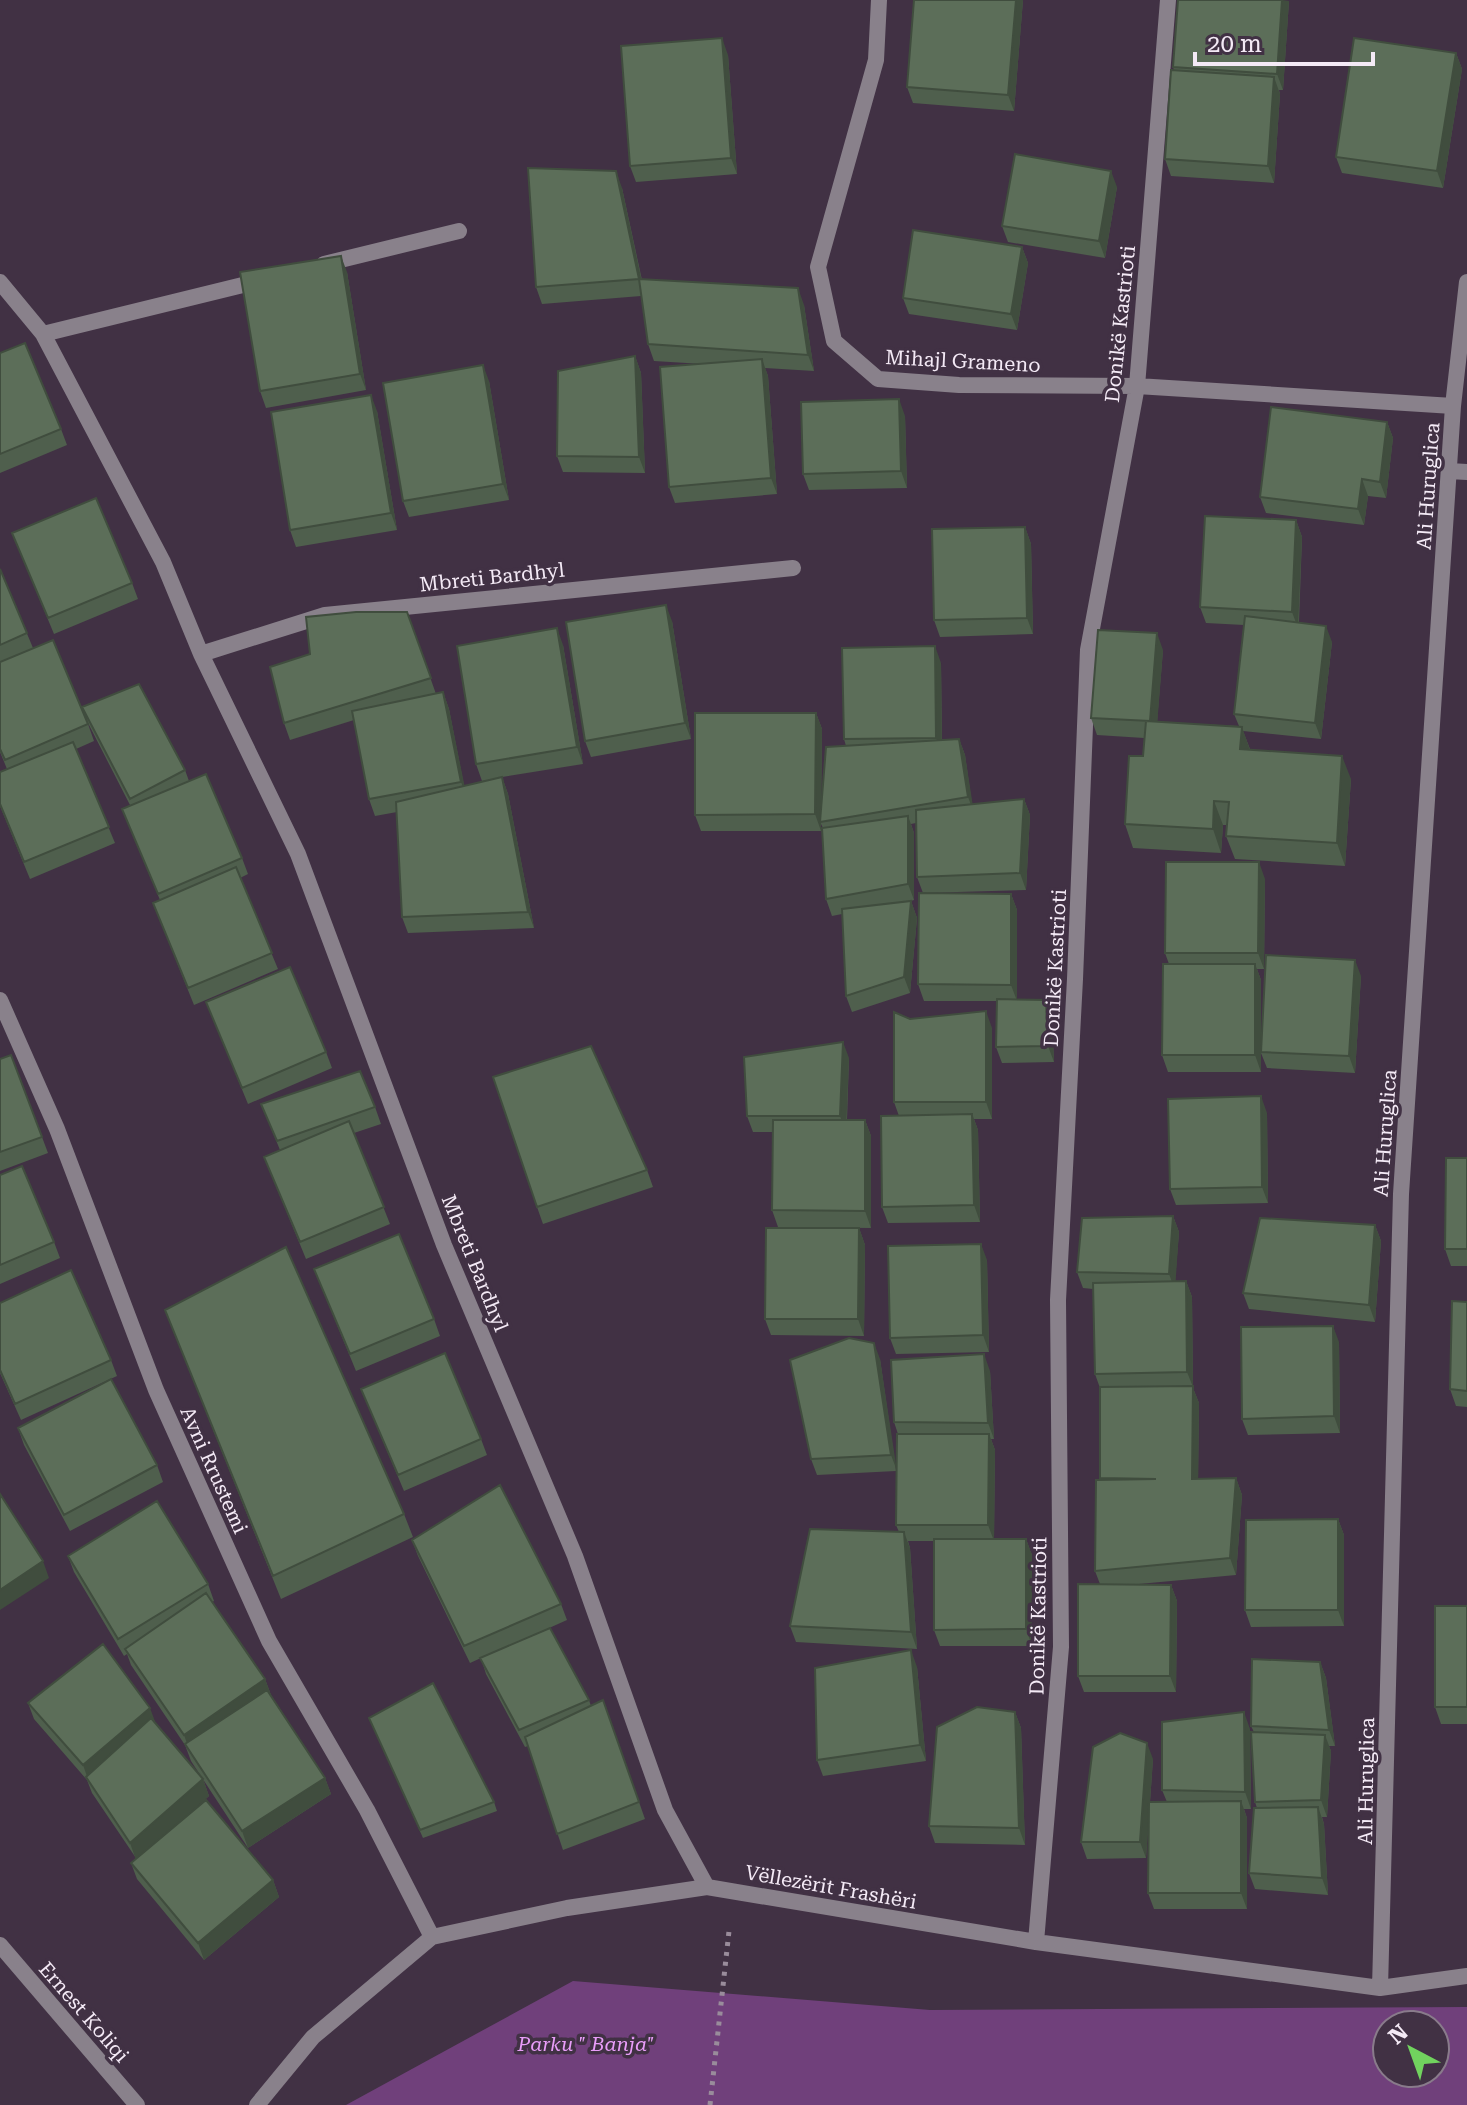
<svg xmlns="http://www.w3.org/2000/svg" width="1467" height="2105" viewBox="0 0 1467 2105" font-family="'Roboto Serif',serif">
  <style>
    .green { fill: #70407b; fill-rule: evenodd }
    .lines { fill: none; stroke-linecap: round; stroke-linejoin: round }
    .path { stroke: #998c9b; stroke-width: 5; stroke-dasharray: 4 6; stroke-linecap: butt }
    .street { stroke: #89818b; stroke-width: 16 }
    .wall { fill: #4f5f4d }
    .shaded-wall { fill: #404d3e }
    .building { fill: #5c6e59; stroke: #404d3e; stroke-width: 2 }
    .labels { text-anchor: middle; stroke-width: 7; stroke-linejoin: round; paint-order: stroke }
    .street-label { font-size: 20px; fill: #f4eaf6; stroke: #413144 }
    .park-label { font-size: 20px; font-style: italic; fill: #e99df9; stroke: #413144 }
  </style>
  <rect width="100%" height="100%" fill="#413144"/>
  <path class="green" d="M573,1981l357,29 537,-3v98h-1121zM1387,2025h48v48h-48z"/>
  <g class="lines">
    <path class="path" d="M710,2105l19,-174"/>
    <path class="street" d="M879,0l-3,60 -58,207 16,74 44,38 81,6 178,1 316,20
      M324,264l135,-33
      M0,282l43,52 120,228 38,92 97,200 146,391 131,311 90,254 42,77
      M43,334l220,-54
      M1449,471l18,1
      M201,654l124,-39 468,-47
      M0,1000l57,129 99,261 113,251 98,169 65,127
      M1036,1942l25,-295 -3,-347 17,-321 13,-329 49,-264 31,-386
      M0,1945l137,160
      M1380,1988l21,-794 52,-788 14,-124
      M257,2105l56,-68 119,-100 135,-29 140,-21 329,55 344,46 87,-12"/>
  </g>
  <path class="wall" d="M1023,0l-9,111 -101,-8 -6,-16z
    M1289,1l-6,89h-4l1,4 -6,89 -103,-7 -6,-17 9,-89 -1,-3z
    M1456,53l6,16 -19,119 -101,-15 -6,-16z
    M728,55l9,119 -101,8 -6,-16z
    M1117,187l-12,71 -97,-16 -6,-16z
    M622,188l20,92 162,25 10,66 -49,-3 3,8 9,118 -102,9 -6,-16 34,-123 -49,-3 -6,-17 -7,-48 -99,8 -6,-17z
    M1022,247l6,16 -11,67 -108,-16 -6,-16z
    M347,272l19,118 -100,18 -6,-17z
    M0,353l61,76 6,16 -67,28z
    M635,356l6,17 4,100 -82,-1 -6,-16z
    M489,381l20,119 -100,17 -6,-16z
    M377,411l20,119 -101,17 -6,-17z
    M905,416l2,72 -98,2 -6,-16z
    M1387,422l6,16 -7,60 -18,-2 -4,29 -98,-12 -6,-16z
    M1296,520l6,17 -3,85 33,20 -11,97 -78,-8 7,18 101,30 -6,87 -110,-7 -9,-23 1,-11h-4l-2,28 -88,-5 -8,-24 18,-68 1,-18 -47,-3 -6,-17 72,-68 -6,72 82,4 -5,-12 10,-89 -38,-2 -6,-16z
    M1025,527l6,17 2,90 -93,3 -6,-17z
    M12,533l120,50 6,16 -84,35z
    M0,569l33,79 55,76 6,17 -18,8 39,94 -85,36 -30,-73v-34l7,-3 -7,-17z
    M407,612l29,82 7,-2 6,17 15,77 36,-8 -18,3 -6,-17 87,-119 20,119 -81,13 6,17 26,134 -126,5 -6,-16 -5,-105 -22,4 -6,-17 -15,-79 -64,20 -6,-17 26,-69z
    M672,621l19,118 -100,18 -6,-16z
    M941,663l1,77 17,-1 6,16 7,49 52,-5 6,16 -4,75 -103,3 -6,-16 -1,-54 -5,1 3,9v67l-7,2 4,-1 6,17 -7,75 -58,19 -6,-16 -4,-82 -10,2 -6,-17 -3,-71 -2,-4v7h-120l-6,-16 121,-102 6,16 -1,80 25,-63 -2,-7z
    M82,707l103,63 4,11 53,77 6,16 -8,4 38,91 -84,36 -41,-102 7,-3 -38,-91 8,-4 -42,-82z
    M1265,879l-1,90h-7l4,11v65l100,-69 -6,97 -88,-5 -6,-15v19h-93l-6,-17 7,-91 -4,-11z
    M1011,894l6,16v90l35,16 2,46 -52,1 -6,-16 1,-46h-73l-6,-17z
    M206,1002l120,50 6,16 -84,36z
    M910,1019l82,9v91h-18l4,11 2,92 -92,1 -6,-16 17,-91 -5,-14z
    M849,1058l-2,62h18l6,16v92l-93,-1 -6,-17 1,-78h-20l-6,-16z
    M0,1059l42,78 6,16 -48,18z
    M261,1104l114,3 6,17 -27,9 36,91 -84,35 -42,-102 16,-7z
    M1267,1113l1,90 -92,2 -6,-16z
    M1467,1158v108h-16l-6,-17z
    M647,1170l6,17 -110,37 -6,-17z
    M0,1175l54,67 6,16 -60,26z
    M1173,1216l6,16 -4,49h11l6,16 1,91 6,15 -1,76 38,-1 6,17 -6,80 -108,10h43l6,16 -1,91h-92l-6,-16 22,-92 -5,-13 5,-91v-92l-5,-14 -2,-85 -10,-1 -6,-16z
    M1375,1225l6,16 -6,81 -126,-13 -6,-16z
    M859,1228l6,17 -1,91 -93,-1 -6,-16z
    M987,1260l2,92 -93,2 -6,-16z
    M314,1269l120,50 6,17 -84,35z
    M1467,1302v105l-11,-1 -6,-17z
    M0,1303l111,57 6,16 -96,44 -21,-47z
    M165,1310l239,204 9,23 -132,62z
    M1339,1342l1,91 -92,2 -6,-16z
    M880,1359l16,111 2,-36 -4,-12 96,-51 4,68h-3l4,11 -1,89h32l6,16v91h-92l-6,-16v-89h-26l2,7 7,101 -121,-7 -6,-16 109,-94 -3,-7v-54l-79,4 -6,-16z
    M361,1389l120,50 6,16 -83,36z
    M18,1428l139,37 6,17 -93,49 -46,-86z
    M1338,1519l6,16v91l-93,1 -6,-17z
    M412,1540l149,64 6,16 -38,17 60,63 2,6 12,-6 42,119 -82,31 -35,-104 -3,1 -39,-73 -5,-16 -11,5 -52,-107z
    M68,1556l140,28 6,17 -2,1 53,77 6,16 54,83 6,16 -83,54 -57,-87 -6,-16 -54,-80 -4,-11 -3,2 -50,-84z
    M1467,1606v118h-26l-6,-17z
    M1320,1662l6,16 9,68h-6l2,5 -4,66h-5l2,7 4,71 -73,-6 -6,-16 8,-65 -2,-6 -1,-70 -3,-6z
    M917,1667l9,94 -103,15 -6,-16z
    M28,1703l128,22 47,54 6,17 -38,33 102,51 6,17 -75,63 -67,-81 -6,-16 5,-5 -44,-65 -5,-13 -53,-61z
    M1015,1712l6,16 4,117 -90,-2 -6,-17z
    M369,1718l125,84 3,9 -74,27z
    M1250,1729l1,80h-7l3,9v91h-93l-6,-16v-65l-2,30 -59,1 -6,-17 72,-83 -3,43h17l-5,-12z"/>
  <path class="shaded-wall" d="M1016,0h7l-9,111 -6,-16z
    M1282,0l7,1 -6,89 -6,-16z
    M722,38l6,17 9,119 -6,-16z
    M1456,53l6,16 -19,119 -6,-17z
    M1274,77l6,17 -6,89 -6,-17z
    M616,171l6,17 23,108 -6,-17z
    M1111,171l6,16 -12,71 -6,-17z
    M1022,247l6,16 -11,67 -6,-16z
    M341,256l6,16 19,118 -6,-16z
    M798,288l6,17 10,66 -6,-16z
    M635,356l6,17 4,100 -6,-16z
    M762,359l6,17 9,118 -6,-16z
    M483,365l6,16 20,119 -6,-16z
    M371,395l6,16 20,119 -6,-17z
    M899,399l6,17 2,72 -6,-17z
    M1387,422l6,16 -7,60 -6,-16z
    M1362,479l6,17 -4,29 -6,-16z
    M1296,520l6,17 -4,91 -6,-16z
    M1025,527l6,17 2,90 -6,-16z
    M666,605l6,16 19,118 -6,-16z
    M1326,626l6,16 -11,97 -6,-16z
    M557,628l6,17 20,119 -6,-17z
    M1157,633l6,17 -7,89 -6,-17z
    M935,646l6,17 1,91 -6,-16z
    M443,692l6,17 18,89 -6,-16z
    M816,713l6,16 -1,102 -6,-17z
    M1242,727l8,23 -10,-1z
    M959,739l6,16 9,58 -6,-16z
    M1342,756l9,23 -6,87 -8,-23z
    M502,777l6,17 26,134 -6,-16z
    M1024,799l6,16 -4,75 -6,-17z
    M1214,801l9,24 -2,28 -8,-24z
    M908,816l6,17v67l-6,-16z
    M1259,862l6,17 -1,90 -6,-16z
    M1011,894l6,16v91l-6,-16z
    M911,901l6,17 -7,75 -6,-16z
    M1355,960l6,16 -6,97 -6,-17z
    M1255,964l6,16v92l-6,-17z
    M1046,1000l6,16 2,46 -6,-16z
    M986,1011l6,17v91l-6,-17z
    M843,1042l6,16 -3,74 -6,-16z
    M1261,1096l6,17 1,90 -6,-16z
    M972,1114l6,16 2,92 -6,-17z
    M865,1120l6,16v92l-6,-17z
    M1173,1216l6,16 -4,58 -6,-16z
    M1375,1225l6,16 -6,81 -6,-17z
    M859,1228l6,17 -1,91 -6,-17z
    M981,1244l6,16 2,92 -6,-17z
    M1186,1281l6,16 1,91 6,15 -1,92 -6,-16 1,-92 -6,-15z
    M1333,1326l6,16 1,91 -6,-17z
    M874,1343l6,16 17,112 -6,-16z
    M984,1354l6,17 4,68 -6,-16z
    M989,1434l6,16 -1,91 -6,-16z
    M1236,1478l6,17 -6,80 -6,-17z
    M1338,1519l6,16v91l-6,-16z
    M904,1532l6,16 7,101 -6,-17z
    M1026,1539l6,16v91l-6,-17z
    M43,1561l6,17 -49,32v-20z
    M1171,1585l6,16 -1,91 -6,-16z
    M911,1650l6,17 9,94 -6,-16z
    M1320,1662l6,16 9,68 -6,-16z
    M265,1679l6,16 -81,57 -6,-17z
    M150,1708l6,16 -67,58 -6,-17z
    M1015,1712l6,16 4,117 -6,-17z
    M1244,1712l6,17 1,80 -6,-17z
    M1325,1735l6,16 -4,66 -6,-17z
    M1147,1743l6,16 -7,99 -6,-16z
    M325,1778l6,16 -83,54 -6,-17z
    M203,1779l6,17 -73,64 -6,-17z
    M1241,1801l6,17v91l-6,-16z
    M1318,1807l6,17 4,71 -6,-17z
    M273,1880l6,17 -75,63 -6,-17z"/>
  <path class="building" d="M914,0h102l-8,95 -101,-8z
    M1178,0h104l-5,74 -104,-7z
    M722,38l9,120 -101,8 -9,-120z
    M1354,38l102,15 -19,118 -101,-14z
    M1171,70l103,7 -6,89 -103,-7z
    M1015,154l96,17 -12,70 -97,-15z
    M528,168l88,3 23,108 -103,8z
    M913,230l109,17 -11,67 -108,-16z
    M341,256l19,118 -100,17 -20,-119z
    M639,279l159,9 10,67 -160,-11z
    M25,343l36,86 -61,25v-101z
    M635,356l4,101 -82,-1 1,-85z
    M762,359l9,119 -102,9 -9,-120z
    M483,365l20,119 -100,17 -20,-118z
    M371,395l20,118 -101,17 -19,-118z
    M899,399l2,72 -98,3 -2,-72z
    M1271,407l116,15 -7,60 -18,-3 -4,30 -98,-12z
    M96,498l36,85 -84,35 -36,-85z
    M1205,516l91,4 -4,92 -92,-5z
    M1025,527l2,91 -93,2 -2,-91z
    M0,569l27,64 -27,12z
    M666,605l19,118 -100,18 -19,-119z
    M356,612h51l24,66 -147,45 -14,-56 40,-13 -4,-37z
    M1245,616l81,10 -11,97 -81,-9z
    M557,628l20,119 -101,17 -19,-118z
    M1098,630l59,3 -7,88 -59,-3z
    M53,640l35,84 -83,36 -5,-11v-87z
    M935,646l1,92 -92,1 -2,-91z
    M139,684l46,86 -55,29 -48,-92z
    M443,692l18,90 -92,17 -17,-88z
    M695,713h121l-1,101 -120,1z
    M1146,721l96,6 -2,22 102,7 -5,87 -111,-7 3,-34 -15,-1 -1,28 -88,-5 4,-68h14z
    M959,739l9,58 -148,25 6,-75z
    M73,742l36,85 -85,35 -24,-58v-32z
    M206,774l36,84 -84,36 -36,-85z
    M502,777l26,135 -126,5 -6,-115z
    M1024,799l-4,74 -103,4 -1,-67z
    M908,816v68l-82,15 -4,-71z
    M1166,862h93l-1,91h-93z
    M236,867l36,86 -84,35 -35,-85z
    M919,893l92,1v91l-93,-1z
    M911,901l-7,76 -58,19 -4,-87z
    M1266,955l89,5 -6,96 -88,-4z
    M1163,964h92v91h-93z
    M290,967l36,85 -84,36 -36,-86z
    M997,999l49,1 2,46 -52,1z
    M986,1011v91h-92v-90l16,7z
    M843,1042l-3,74h-93l-3,-59z
    M591,1046l56,124 -110,37 -44,-130z
    M11,1055l31,82 -42,15v-93z
    M360,1071l15,36 -98,34 -16,-37z
    M1261,1096l1,91 -92,2 -2,-90z
    M972,1114l2,91 -92,2 -1,-91z
    M773,1120h92v91l-93,-1z
    M349,1121l35,86 -84,35 -36,-85z
    M1446,1158h21v91h-22z
    M22,1166l32,76 -54,23v-90z
    M1173,1216l-4,58 -92,-2 5,-54z
    M1260,1218l115,7 -6,80 -126,-12z
    M766,1228h93l-1,91h-93z
    M399,1234l35,85 -84,35 -36,-85z
    M981,1244l2,91 -93,3 -2,-92z
    M286,1247l118,267 -131,62 -108,-266z
    M71,1270l40,90 -96,44 -15,-34v-67z
    M1186,1281l1,91 -92,2 -2,-91z
    M1452,1301l15,1v89l-17,-2z
    M1333,1326l1,90 -92,3 -1,-92z
    M849,1338l25,5 17,112 -80,4 -21,-99z
    M445,1353l36,86 -83,36 -37,-86z
    M984,1354l4,69 -94,-1 -3,-62z
    M111,1379l46,86 -93,50 -46,-87z
    M1193,1386l-1,93 44,-1 -6,80 -135,13 1,-91 60,-1 -56,-1v-91z
    M897,1434h92l-1,91h-92z
    M500,1485l61,119 -97,42 -52,-106z
    M0,1494l43,67 -43,29z
    M157,1501l51,83 -90,55 -50,-83z
    M1338,1519v91h-93l1,-90z
    M810,1529l94,3 7,100 -121,-6z
    M934,1539h92v90l-92,1z
    M1078,1584l93,1 -1,91h-92z
    M206,1593l59,86 -81,56 -59,-86z
    M1435,1606h32v101h-32z
    M550,1628l39,72 -70,30 -39,-72z
    M103,1644l47,64 -67,57 -55,-62z
    M911,1650l9,95 -103,15 -2,-92z
    M1252,1659l68,3 9,68 -78,-4z
    M433,1683l61,119 -74,28 -51,-112z
    M267,1690l58,88 -83,53 -57,-87z
    M603,1700l36,102 -82,32 -32,-97z
    M977,1707l38,5 4,116 -90,-2 8,-99z
    M1244,1712l1,80 -83,-2v-68z
    M151,1718l52,61 -73,64 -44,-66z
    M1251,1732l74,3 -4,65 -66,2z
    M1120,1733l27,10 -7,99h-59l12,-95z
    M206,1800l67,80 -75,63 -67,-80z
    M1241,1801v92h-93l1,-91z
    M1318,1807l4,71 -73,-5 5,-65z"/>
  <g class="labels">
    <g class="street-label">
      <text transform="translate(1120 324) rotate(-84)" y="7">Donikë Kastrioti</text>
      <text transform="translate(963 361) rotate(3)" y="7">Mihajl Grameno</text>
      <text transform="translate(1428 486) rotate(-86)" y="7">Ali Huruglica</text>
      <text transform="translate(492 577) rotate(-6)" y="7">Mbreti Bardhyl</text>
      <text transform="translate(1055 968) rotate(-87)" y="7">Donikë Kastrioti</text>
      <text transform="translate(1385 1133) rotate(-86)" y="7">Ali Huruglica</text>
      <text transform="translate(475 1263) rotate(68)" y="7">Mbreti Bardhyl</text>
      <text transform="translate(214 1470) rotate(66)" y="7">Avni Rrustemi</text>
      <text transform="translate(1038 1616) rotate(-89)" y="7">Donikë Kastrioti</text>
      <text transform="translate(1366 1781) rotate(-89)" y="7">Ali Huruglica</text>
      <text transform="translate(831 1887) rotate(10)" y="7">Vëllezërit Frashëri</text>
      <text transform="translate(84 2012) rotate(49)" y="7">Ernest Koliqi</text>
    </g>
    <g class="park-label">
      <text x="586" y="2051">Parku " Banja"</text>
    </g>
  </g>
  <g transform="translate(1411 2049) rotate(319)"><circle r="38" fill="#413144" stroke="#897b8b" stroke-width="2"/>
  <path d="M0-6L14 30L0 20L-14 30Z" fill="#71d35e"/>
  <text y="-12" font-size="22" font-weight="bold" text-anchor="middle" fill="#f4eaf6">N</text>
  </g>
  <path d="M1195 52v12h178v-12" fill="none" stroke="#f4eaf6" stroke-width="4"/>
  <text x="1207" y="52" font-size="24" fill="#f4eaf6" stroke="#413144" stroke-width="6" paint-order="stroke">20 m</text>
</svg>
